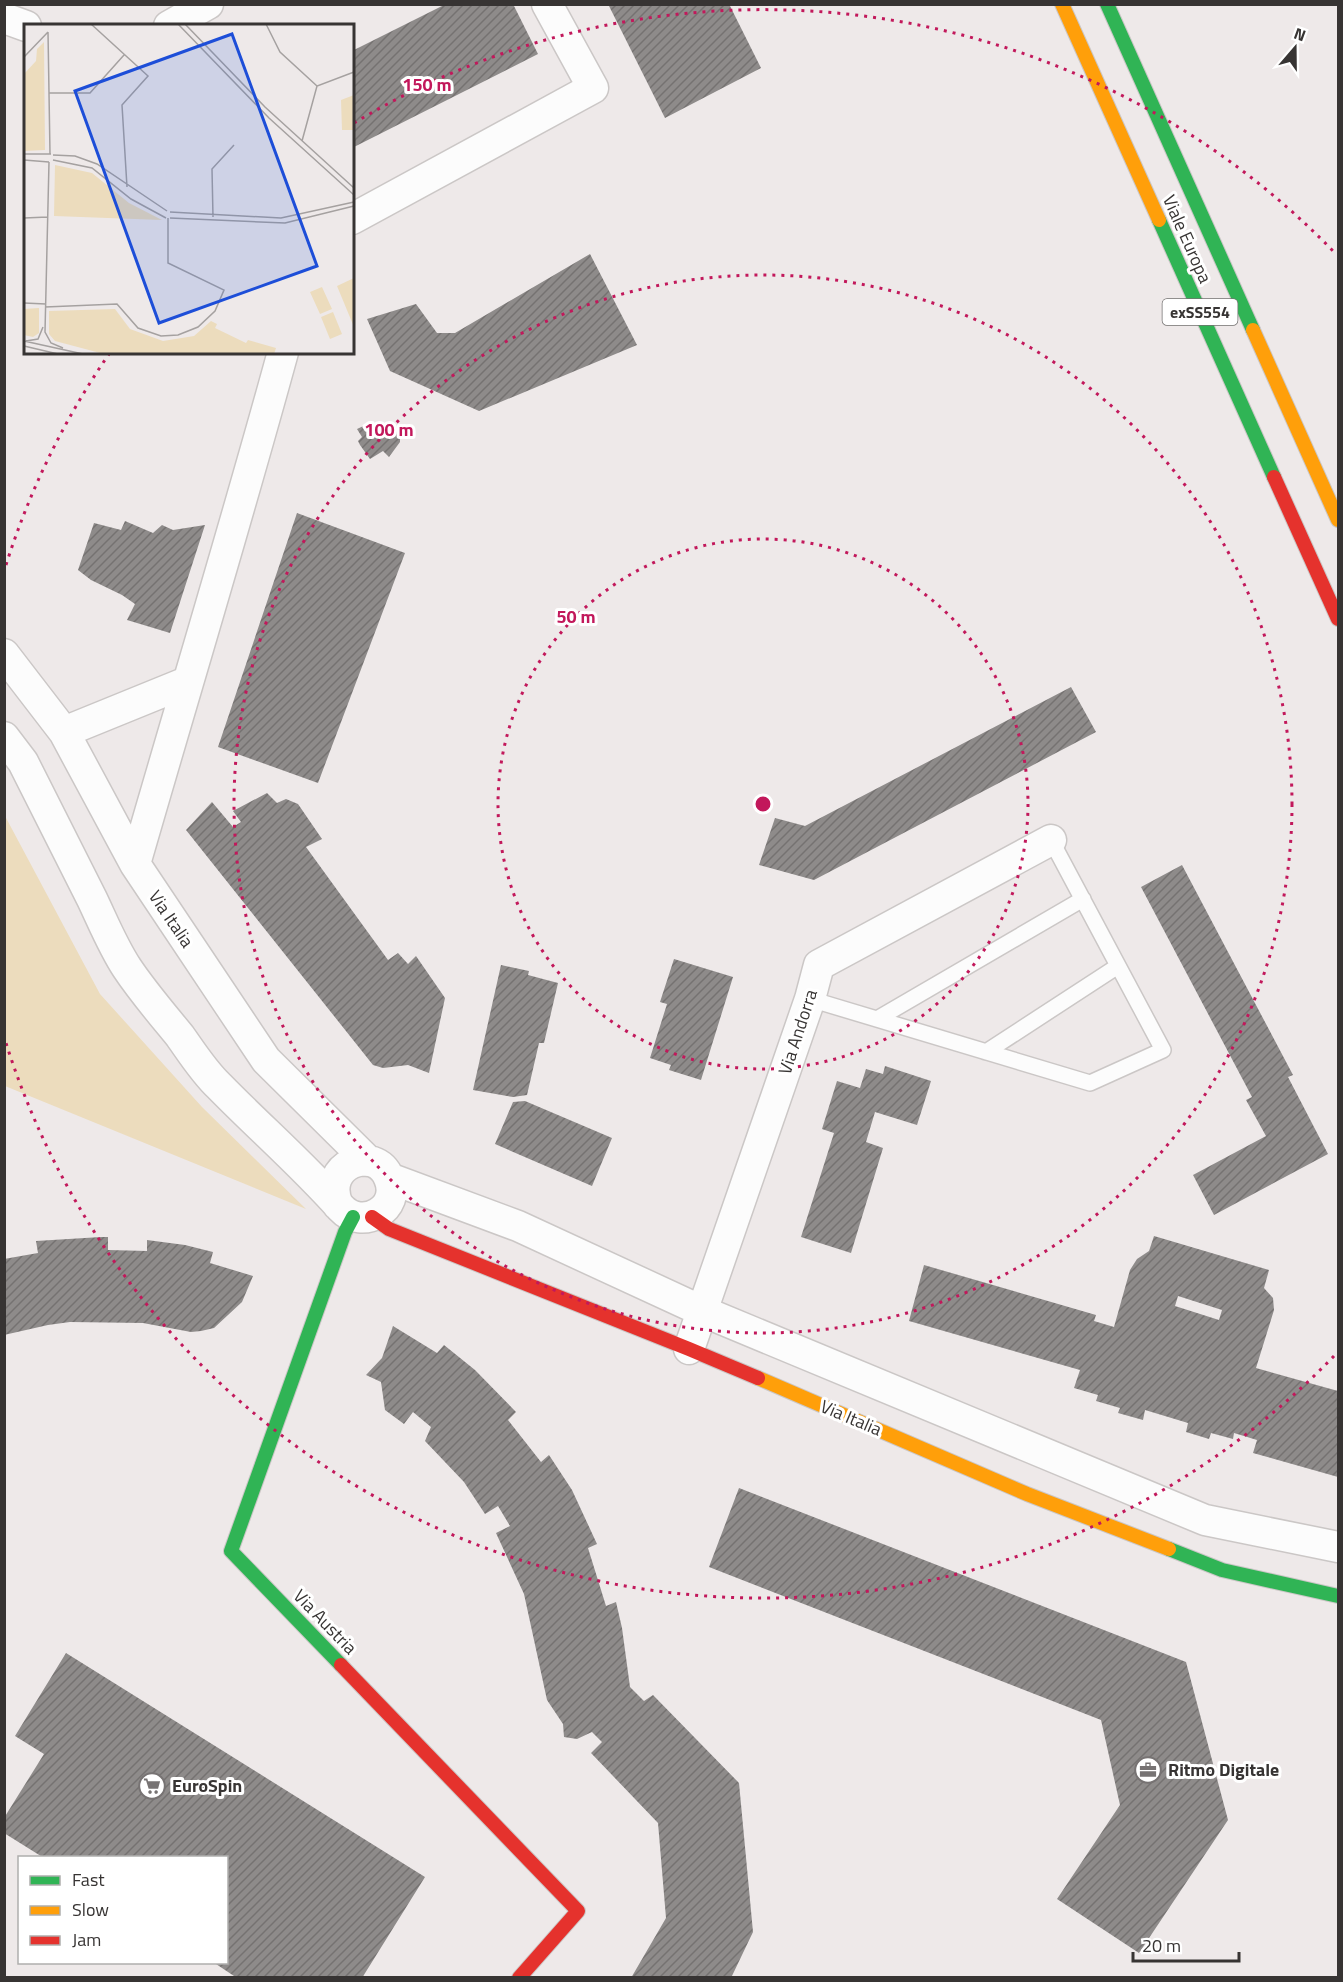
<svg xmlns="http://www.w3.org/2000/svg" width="1343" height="1982" viewBox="0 0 1343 1982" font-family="'Titillium Web',sans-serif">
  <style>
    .park { fill: #ecdcbd }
    .building { fill: url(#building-hatch); fill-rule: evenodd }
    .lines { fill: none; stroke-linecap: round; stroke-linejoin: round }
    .lane-casing { stroke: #cbc7c6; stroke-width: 18 }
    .street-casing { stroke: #cbc7c6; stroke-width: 33 }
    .fast-casing { stroke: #cbc7c6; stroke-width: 16 }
    .slow-casing { stroke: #cbc7c6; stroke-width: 16 }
    .jam-casing { stroke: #cbc7c6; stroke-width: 16 }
    .lane { stroke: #fcfcfc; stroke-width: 15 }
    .street { stroke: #fcfcfc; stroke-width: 30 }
    .fast { stroke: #30b455; stroke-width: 14 }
    .slow { stroke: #ff9f0a; stroke-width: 14 }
    .jam { stroke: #e5322d; stroke-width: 14 }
    .ring { fill: none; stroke: #c2185b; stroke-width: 3; stroke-dasharray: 3 6 }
    .labels { text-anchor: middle; stroke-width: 6; stroke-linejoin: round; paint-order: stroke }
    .shield { fill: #fff; stroke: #737170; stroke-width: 1.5 }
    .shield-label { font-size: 16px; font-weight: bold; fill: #373433 }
    .street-label { font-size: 18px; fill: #373433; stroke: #fff }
    .poi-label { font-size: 18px; font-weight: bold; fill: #373433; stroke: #fff; text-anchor: start }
    .inset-road { fill: none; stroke: #a5a1a0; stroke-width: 1.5 }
    .view { fill: #1d4ed8; fill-opacity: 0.15; stroke: #1d4ed8; stroke-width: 3 }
    .inset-edge { fill: none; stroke: #373433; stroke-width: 3 }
    .centre { fill: #c2185b; stroke: #fff; stroke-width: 3 }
    .ring-label { font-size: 18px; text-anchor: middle; font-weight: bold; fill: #c2185b; stroke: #fff; stroke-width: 6; stroke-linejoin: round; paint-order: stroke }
  </style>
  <defs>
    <pattern id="building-hatch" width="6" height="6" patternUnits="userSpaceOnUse" patternTransform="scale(1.5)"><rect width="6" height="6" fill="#8e8b8a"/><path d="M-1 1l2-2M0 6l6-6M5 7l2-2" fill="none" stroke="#757271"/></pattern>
  </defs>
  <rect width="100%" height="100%" fill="#eee9e9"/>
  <path class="park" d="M5,816l95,178 102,113 104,102 -301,-123z"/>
  <path class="building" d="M446,4h67l25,50 -186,94v-97z
    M608,4h121l32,64 -96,50z
    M590,254l47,91 -158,66 -89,-40 -23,-52 49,-15 21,29h18z
    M372,422l5,5 8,-3h7l8,12v6l-11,15 -6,-6 -13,8 -10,-14 -2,-4 4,-4 -5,-8z
    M297,513l108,40 -87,230 -100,-36z
    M125,521l28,12 9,-8 11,5 32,-5 -35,108 -43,-13 8,-16 -13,-9 -31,-15 -13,-10 16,-47 27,7z
    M1071,687l25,45 -282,148 -55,-15 16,-47 30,8z
    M267,793l10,10 9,-4 12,5 24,35 -16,8 82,113 10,-7 10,11 8,-8 29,42 -16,75 -21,-8 -25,3 -10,-3 -187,-235 26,-28 21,25 8,-5 -8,-11z
    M1182,865l111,210 -5,2 40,77 -114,61 -21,-40 73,-39 -20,-36 6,-3 -111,-210z
    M674,959l59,18 -32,103 -32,-10 2,-5 -21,-7 17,-54 -7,-2z
    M501,965l28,6 -1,4 30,8 -14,60h-5l-12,52 -14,2 -40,-7z
    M885,1066l46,15 -14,44 -42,-13 -9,30 17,6 -32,105 -50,-16 33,-104 -12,-4 15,-48 23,7 6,-19 17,5z
    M525,1101l87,37 -20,48 -97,-42 18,-42z
    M1154,1236l115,34 -5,18 9,10 1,12 -18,58 82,23v86l-85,-24 4,-13 -23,-7 -1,6 -22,-6 -2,6 -23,-7 2,-9 -43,-13 -2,10 -25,-7 2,-5 -24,-7 2,-6 -24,-7 6,-18 -171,-49 15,-56 172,50 -2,6 20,6 16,-57 7,-11 12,-8zM1178,1296l44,14 -3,10 -44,-14z
    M101,1237h7v13l39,1v-11l38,5 28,7 -3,11 43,13 -11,26 -28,26 -13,3 -10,1 -48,-9 -73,-1 -22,3 -44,10v-76l34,-6 -2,-12z
    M393,1326l44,27 7,-8 31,25 41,42 -8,8 33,42 8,-7 23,35 25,54 -9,4 18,58 10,-4 6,26 8,59 14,14 9,-6 86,88 14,149 -22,46h-100l35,-60 -8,-95 -67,-70 11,-11 -10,-10 -15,7 -13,-2 -1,-13 -16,-24 -23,-106 -28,-61 14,-7 -12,-20 -13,8 -21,-32 -39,-41 6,-14 -18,-15 -9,12 -19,-14 -4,-28 -15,-7 16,-17z
    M739,1488l447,174 42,158 -89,133 -82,-54 63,-94 -19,-85 -392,-153z
    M66,1653l359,224 -63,101h-125l-24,-16h13v-104h-182l-40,-25v-15l40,-64 -29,-18z"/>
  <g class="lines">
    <g class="lane-casing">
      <path id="lane" d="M810,999l280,84 73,-33 -112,-210
        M877,1019l206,-120
        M986,1052l132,-86"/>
    </g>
    <g class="street-casing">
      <path id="street" d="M4,18l22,8
        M169,26l39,-22
        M352,219l241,-131 -46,-84
        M4,654l60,78 71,132 131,196 102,101
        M64,732l123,-50
        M4,737l19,25c23,46 46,92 69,137 11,23 21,48 35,69 16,24 35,46 53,68 12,17 24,36 39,50 40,41 84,79 122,122 21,23 61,1 48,-30 -14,-35 -69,-13 -51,27
        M135,864c49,-170 101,-340 148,-512
        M389,1178l129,48 184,85 503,209 133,27
        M689,1349l121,-350 9,-34 232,-125"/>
    </g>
    <g class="fast-casing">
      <path id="fast" d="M1107,4l146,326
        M1159,220l115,257
        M1169,1549l53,21 116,26
        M341,1665l-110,-114 114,-319 8,-15"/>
    </g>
    <g class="slow-casing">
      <path id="slow" d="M1062,4l97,216
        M1253,330l85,190
        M758,1378l269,116 142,55"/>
    </g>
    <g class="jam-casing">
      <path id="jam" d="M1274,477l64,142
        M372,1217l17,12 300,120 69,29
        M341,1665l237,246 -59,67"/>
    </g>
    <use href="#lane" class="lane"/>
    <use href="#street" class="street"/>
    <use href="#fast" class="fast"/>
    <use href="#slow" class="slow"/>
    <use href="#jam" class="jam"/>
  </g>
  <g class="ring">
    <circle cx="763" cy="804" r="265"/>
    <circle cx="763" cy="804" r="529"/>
    <path d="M1334 1356A794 794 0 0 1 6 1043M6 565A794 794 0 0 1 109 354M354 123A794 794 0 0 1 1334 252"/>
  </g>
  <defs>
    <g id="office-ring" transform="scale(1.35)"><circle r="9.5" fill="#fff" stroke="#777373" stroke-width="1.5"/><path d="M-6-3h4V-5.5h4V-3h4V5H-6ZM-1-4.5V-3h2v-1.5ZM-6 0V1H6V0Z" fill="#777373"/></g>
    <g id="supermarket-ring" transform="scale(1.35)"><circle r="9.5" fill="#fff" stroke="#777373" stroke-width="1.5"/><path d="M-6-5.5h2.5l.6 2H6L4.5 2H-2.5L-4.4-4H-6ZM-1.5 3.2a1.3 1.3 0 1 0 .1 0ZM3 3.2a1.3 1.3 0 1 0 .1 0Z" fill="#777373"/></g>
  </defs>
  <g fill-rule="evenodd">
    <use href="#office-ring" x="1148" y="1770"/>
    <use href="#supermarket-ring" x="152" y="1786"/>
  </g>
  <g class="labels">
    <rect class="shield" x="1162.5" y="299" width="75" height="26" rx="4.5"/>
    <g class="shield-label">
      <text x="1200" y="318">exSS554</text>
    </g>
    <g class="street-label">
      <text transform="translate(1187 239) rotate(66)" y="6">Viale Europa</text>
      <text transform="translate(171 919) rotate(56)" y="6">Via Italia</text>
      <text transform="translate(798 1032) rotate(-72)" y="6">Via Andorra</text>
      <text transform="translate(851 1418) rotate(23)" y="6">Via Italia</text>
      <text transform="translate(325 1622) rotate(46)" y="6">Via Austria</text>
    </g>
    <g class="poi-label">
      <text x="1168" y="1776">Ritmo Digitale</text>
      <text x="172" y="1792">EuroSpin</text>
    </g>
  </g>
  <g transform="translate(24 24)">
    <rect width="330" height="330" fill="#eee9e9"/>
    <path d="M20,18l1,108 -21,1v-77l12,-13 1,-12zM330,71v35h-12l-1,-30zM31,141l37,8 37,30 33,17 -108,-4zM330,254v49l-17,-41zM298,263l10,22 -12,5 -10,-22zM15,284v25l-6,4 -9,-2v-26zM91,285l15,20 33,12 31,-5 17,-15 6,3 -2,4 31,15 2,-3 28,8 -2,6h-170l-49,-13 -6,-7v-23zM309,288l9,22 -12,5 -9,-22z" fill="#ecdcbd"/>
    <path class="inset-road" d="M67,0l57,52 -26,29 5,82M154,0l91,94 85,77M161,0l80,83 89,81M242,0l14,28 37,34M24,8l2,122M0,33l24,-25M25,69h41l34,-38M278,117l15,-55 37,-14M0,130h27M29,131l22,1 22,8 70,47M0,136l25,2M29,136l39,8 39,31 35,19M25,138l-4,170 6,11 12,5M146,188l111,6 73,-16M189,193l-1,-48 22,-24M0,194l24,-1M146,194l115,5 69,-17M0,279l22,1M21,283l72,-3 21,24 23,8 17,-1 20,-8 17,-16 9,-21 -56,-27v-45M0,317l59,13M2,317l12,-2 5,-12M0,322l34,8"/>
    <path class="view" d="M208,10l85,232 -158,57 -84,-232z"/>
    <rect width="330" height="330" class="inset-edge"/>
  </g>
  <circle cx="763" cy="804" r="9" class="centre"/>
  <g class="ring-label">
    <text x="427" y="91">150 m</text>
    <text x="389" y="436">100 m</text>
    <text x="576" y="623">50 m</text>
  </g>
  <rect width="1343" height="1982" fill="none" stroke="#373433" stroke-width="12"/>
  <rect x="18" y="1856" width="210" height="108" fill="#ffffff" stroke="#afaead" stroke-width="1.5"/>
  <rect x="30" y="1876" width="30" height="9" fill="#30b455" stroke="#afaead" stroke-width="1.5"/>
  <text x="72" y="1886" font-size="18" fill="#373433">Fast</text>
  <rect x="30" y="1906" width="30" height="9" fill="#ff9f0a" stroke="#afaead" stroke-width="1.5"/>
  <text x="72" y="1916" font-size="18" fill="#373433">Slow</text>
  <rect x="30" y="1936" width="30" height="9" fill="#e5322d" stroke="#afaead" stroke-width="1.5"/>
  <text x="72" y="1946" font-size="18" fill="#373433">Jam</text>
  <g transform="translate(1295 48) rotate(20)" stroke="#ffffff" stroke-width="4.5" paint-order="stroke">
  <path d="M0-4.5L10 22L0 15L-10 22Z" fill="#373433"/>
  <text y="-9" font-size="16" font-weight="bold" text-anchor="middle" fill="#373433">N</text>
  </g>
  <path d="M1133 1952v9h106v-9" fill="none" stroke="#373433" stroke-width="3"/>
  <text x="1142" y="1952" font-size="18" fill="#373433" stroke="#ffffff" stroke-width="4.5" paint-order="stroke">20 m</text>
</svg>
